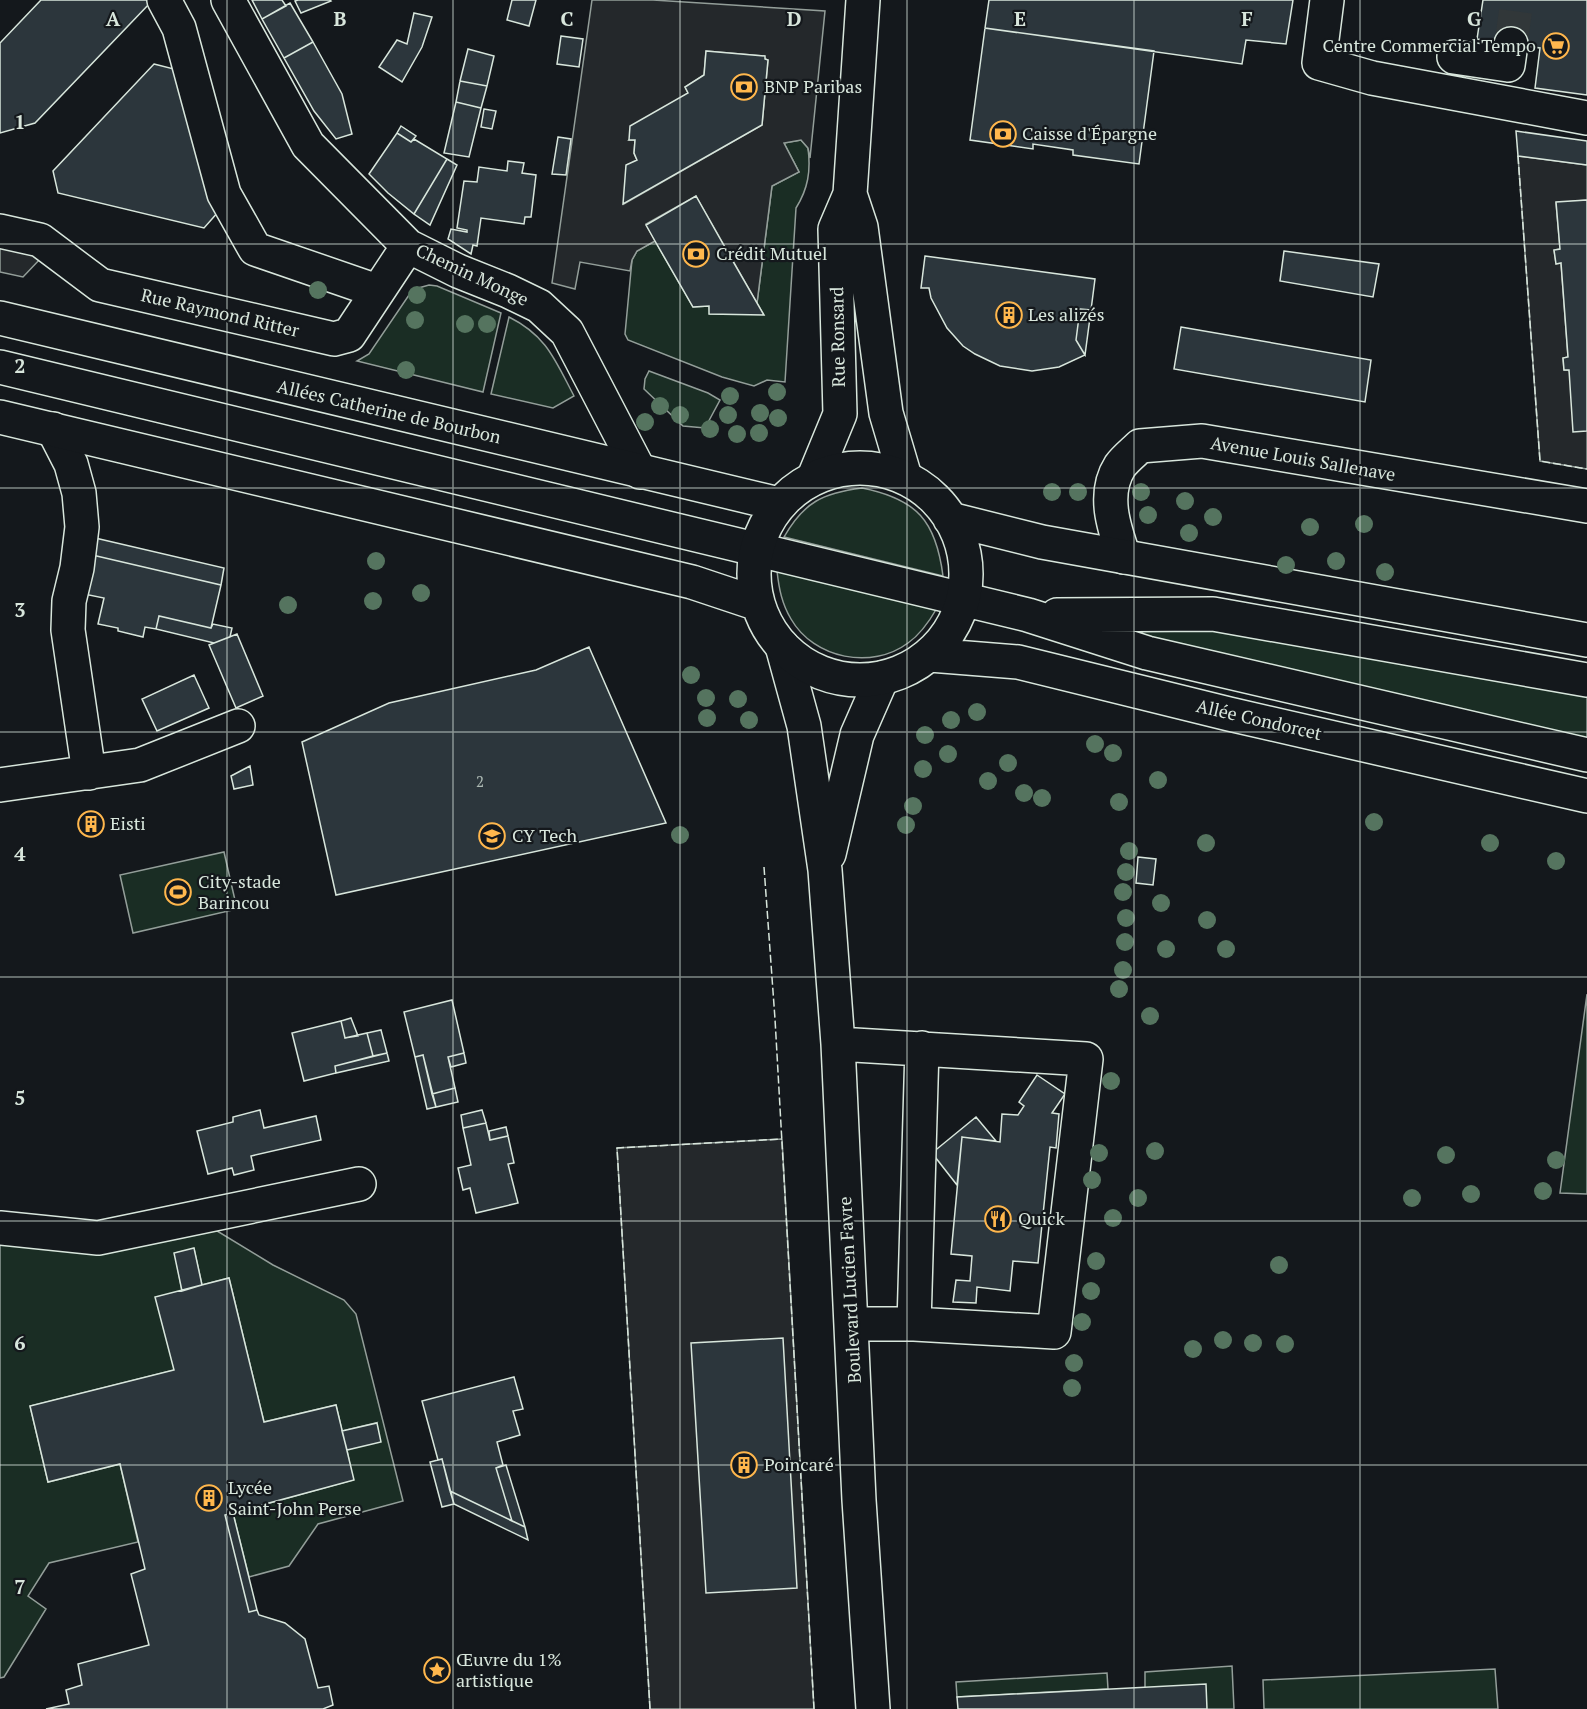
<svg xmlns="http://www.w3.org/2000/svg" width="1587" height="1709" viewBox="0 0 1587 1709" font-family="'PT Serif',serif">
  <style>
    .green { fill: #1a2d24; stroke: #939e99; stroke-width: 1.5 }
    .parking { fill: #24282b; stroke: #939e99; stroke-width: 1.5; fill-rule: evenodd }
    .building { fill: #2c363c; stroke: #d8e6dc; stroke-width: 1.5 }
    .lines { fill: none; stroke-linecap: round; stroke-linejoin: round }
    .minor-tunnel { stroke: #313739; stroke-width: 33; stroke-dasharray: 33 16; stroke-linecap: butt }
    .minor-casing { stroke: #d8e6dc; stroke-width: 36 }
    .major-casing { stroke: #d8e6dc; stroke-width: 36 }
    .minor { stroke: #14181c; stroke-width: 33 }
    .major { stroke: #14181c; stroke-width: 33 }
    .fence { stroke: #d8e6dc; stroke-width: 1.5; stroke-dasharray: 8 3; stroke-linecap: butt }
    .tree { fill: #55745f }
    .grid { fill: none; stroke: #d8e6dc; stroke-width: 1.5; stroke-opacity: 0.55 }
    .labels { text-anchor: middle; stroke-width: 4.5; stroke-linejoin: round; paint-order: stroke }
    .number-label { font-size: 15px; fill: #adbab4 }
    .poi-label { font-size: 18px; fill: #d8e6dc; stroke: #14181c; text-anchor: start }
    .street-label { font-size: 18px; fill: #d8e6dc; stroke: #14181c }
    .grid-label { font-size: 20px; text-anchor: middle; font-weight: bold; fill: #d8e6dc; stroke: #14181c; stroke-width: 4.5; stroke-linejoin: round; paint-order: stroke }
  </style>
  <rect width="100%" height="100%" fill="#14181c"/>
  <path class="green" d="M801,140l7,8c3,23 0,41 -12,60l-11,174 -18,-2 -13,6 -32,-9 -94,-37 -3,-6 7,-74 5,-9 18,-10 38,66 16,-1 1,8h53l-6,-11 15,-117 27,-14 -15,-29z
    M429,285l8,1 64,27 -18,79 -126,-31 12,-7 40,-59 6,-6z
    M509,317c38,19 46,43 65,79l-21,12 -62,-14z
    M649,371l59,22 12,7 -15,28 -22,-2 -39,-37 1,-10z
    M862,488c55,11 74,33 81,88l-159,-39c20,-35 39,-44 78,-49z
    M777,571l160,37c-8,14 -16,26 -29,35 -36,27 -94,16 -117,-24 -9,-15 -12,-30 -14,-48z
    M1055,620l142,2 390,68v55z
    M224,852l13,57 -104,24 -13,-58z
    M1587,994v200l-27,-1z
    M204,1223l69,42 71,35 12,14 47,187 -85,23 -29,42 -40,11 -16,-64 120,-33 -6,-30 29,-27 -34,8 -6,-26 -72,17 -35,-144 -27,7 -8,-36 -19,4 7,38 -8,79 -144,36 18,76 72,-18 18,78 -89,21 -21,33 18,13 -42,68 -4,1v-440z
    M1232,1666l2,43h-27l-62,-21v-16z
    M1495,1669l3,40h-234l-1,-29z
    M1107,1673l1,16 -151,8 -1,-15z"/>
  <path class="parking" d="M592,0h61l172,11 -15,147 -2,-10 -7,-8 -17,3 15,29 -27,14 -15,117 -61,-107 -50,28 9,17 -18,10 -5,9 -2,11 -50,-9 -5,27 -23,-6zM706,51l58,5 1,3 3,1 -6,65 -138,79 13,-44 -3,-7 1,-13h-6l59,-47 -3,-6 19,-12z
    M1518,156l69,9v35l-31,3 4,46 -6,1 2,13h5l7,94 -5,1 1,12h5l18,61v38l-47,-8z
    M0,247l42,10 -19,20 -23,-5z
    M782,1139l32,570h-164l-33,-561z"/>
  <path class="building" d="M41,0h108l2,2 -116,121 -35,10v-90z
    M252,0h30l4,6 -24,13z
    M298,0h32l1,1 -30,12 -6,-12z
    M512,0h24l-7,26 -22,-6z
    M989,0h304l-7,44 -40,-4 -4,24 -257,-36z
    M1483,0h104v95l-52,-7 5,-40 -63,-9z
    M290,3l23,39 -29,16 -22,-39z
    M414,13l18,4 -10,30 -20,35 -23,-15 18,-27 10,4z
    M985,28l169,23 -15,113 -66,-9v-5l-40,-6v5l-63,-9z
    M561,36l22,3 -4,28 -22,-3z
    M313,42l29,52 10,40 -16,5 -22,-28 -30,-53z
    M468,49l26,7 -7,30 -27,-5z
    M706,51l59,5v3l3,1 -6,65 -139,79 3,-39 11,-5 -3,-7 1,-13h-6l1,-14 58,-33 -3,-6 19,-12z
    M154,64l24,6 41,141 -15,17 -146,-35 -5,-22z
    M460,81l27,5 -6,22 -25,-6z
    M456,102l25,6 -12,49 -25,-4z
    M484,109l12,2 -4,18 -11,-2z
    M401,126l15,10 -5,6 -14,-9z
    M1516,131l71,10v24l-69,-9z
    M397,133l14,9 3,-3 33,20 -33,55 -26,-21 -19,-19z
    M558,137l13,2 -5,36 -14,-1z
    M447,159l10,6 -27,60 -16,-11z
    M508,161l16,2 -2,10 14,2 -5,42h-6l-1,7 -43,-6 -4,28 -4,-1 -2,9 -23,-15 3,-10 16,3v-2l-10,-2 7,-47 13,1 2,-15 28,4z
    M696,196l31,55 37,64 -55,-1v-8l-16,1 -38,-66 -9,-16z
    M1587,200v231l-14,1 -4,-62h-5l-1,-12 5,-1 -7,-94 -5,1 -2,-14 6,-1 -4,-47z
    M1284,251l95,13 -6,33 -93,-16z
    M925,256l170,23 -4,31 -11,-1 -4,31 9,15 -26,12 -27,4 -32,-5 -25,-12 -12,-8 -16,-18 -16,-30 -2,-10h-8z
    M1080,309l11,1 -6,45 -9,-15z
    M1181,327l190,33 -6,42 -191,-33z
    M91,537l133,31 -3,17 -133,-31z
    M88,554l133,31 -10,43 -52,-12 -3,13 -11,-2 -2,10 -25,-6v-3l-20,-4 6,-26 -25,-5z
    M159,616l52,12 2,-4 19,4 -2,9 -16,6 -58,-14z
    M237,634l26,62 -27,12 -27,-63z
    M589,647l77,176 -330,72 -34,-153 87,-39 147,-33z
    M194,675l15,33 -52,23 -15,-32z
    M250,766l3,19 -19,4 -3,-13z
    M94,814l4,18 -11,2 -4,-18z
    M1138,857l18,2 -3,26 -17,-2z
    M452,1000l12,53 -16,4 7,31 -23,6 -9,-39 -8,2 -11,-45z
    M351,1018l7,18 -13,2 -4,-17z
    M341,1021l4,17 22,-5 6,23 -38,10 1,7 -32,8 -12,-48z
    M381,1030l6,23 -14,3 -6,-23z
    M387,1053l2,8 -53,12 -1,-7z
    M464,1053l2,10 -15,4 -3,-10z
    M423,1055l13,52 -9,2 -12,-52z
    M1037,1075l28,19 -13,19 7,1 -3,34 -6,-1 -12,116 -25,-2 -3,30 -33,-4 -1,16 -23,-1 3,-22 14,1 2,-25 -21,-2 11,-117 38,5 2,-28 16,1 6,-9 -5,-4z
    M455,1088l3,14 -22,5 -4,-13z
    M260,1110l4,18 52,-12 5,24 -70,16 3,14 -20,5 -2,-7 -24,6 -11,-43 36,-9v-5z
    M482,1110l4,13 -23,5 -2,-13z
    M976,1117l20,24 -34,-4 -5,48 -25,-32z
    M486,1123l4,17 18,-4 6,27 -6,1 10,39 -42,10 -6,-25 -7,2 -5,-22 13,-3 -8,-37z
    M506,1127l2,9 -18,4 -1,-9z
    M194,1248l8,37 -20,6 -8,-38z
    M229,1278l35,144 72,-17 18,75 -129,35 24,97 8,-2 2,5 26,8 20,16 13,49 11,-2 4,19 -10,4h-277l23,-5 -3,-14 16,-5 -4,-21 71,-19 -18,-71 14,-5 -25,-105 -72,18 -18,-76 144,-36 -19,-73z
    M783,1338l14,250 -91,5 -15,-250z
    M514,1377l9,32 -10,2 7,24 -23,7 6,23 -7,3 16,53 -62,-30 -8,-32 -4,1 -16,-59z
    M377,1423l4,19 -34,8 -5,-19z
    M442,1459l12,45 -12,3 -12,-45z
    M506,1465l19,62 -13,-6 -16,-53z
    M450,1491l75,36 3,13 -74,-36z
    M233,1513l24,97 -8,2 -24,-97z
    M1206,1684l1,25h-249l-1,-12z"/>
  <g class="lines">
    <path class="minor-tunnel" d="M1511,44l6,-44"/>
    <g class="minor-casing">
      <path id="minor" d="M164,0l15,28 45,166 31,55 122,42
        M228,0l80,145 100,101 50,25 50,20 31,15 28,26 73,140
        M1327,0l-8,63 53,15 215,40
        M1454,57l54,8 3,-21
        M850,194l11,33 25,186 19,64
        M0,231l40,9 60,45 234,54 15,-4 59,-89
        M0,367l1028,248 119,38 440,102
        M53,429l18,35 8,29 3,34 -5,41 -8,33 -1,29 21,143
        M814,477l26,-63 -5,-185 15,-35 13,-194
        M1124,557c-10,-29 -22,-63 -4,-91 5,-7 14,-14 20,-20l62,-5 385,65
        M1057,615l156,-1 374,66
        M782,646l22,80 21,144 13,174 21,456 14,209
        M0,785l140,-20 98,-39
        M829,854l28,-119 25,-57
        M838,1044l248,15 -32,273 -140,-8h-62
        M0,1228l98,10 261,-54
        M914,1324l8,-276"/>
    </g>
    <g class="major-casing">
      <path id="major" d="M0,318l779,186
        M0,417l692,165 66,22
        M754 574a106 106 0 1 1 212 0a106 106 0 1 1-212 0Z
        M950,519l92,23 545,98
        M930,655l88,7 211,52 358,82"/>
    </g>
    <use href="#minor" class="minor"/>
    <use href="#major" class="major"/>
    <path class="fence" d="M1518,156l22,305 47,8
      M764,867l11,152 39,690
      M650,1709l-33,-561 165,-9"/>
  </g>
  <g class="tree">
    <circle cx="318" cy="290" r="9"/>
    <circle cx="417" cy="295" r="9"/>
    <circle cx="415" cy="320" r="9"/>
    <circle cx="465" cy="324" r="9"/>
    <circle cx="487" cy="324" r="9"/>
    <circle cx="406" cy="370" r="9"/>
    <circle cx="777" cy="392" r="9"/>
    <circle cx="730" cy="396" r="9"/>
    <circle cx="660" cy="406" r="9"/>
    <circle cx="760" cy="413" r="9"/>
    <circle cx="680" cy="415" r="9"/>
    <circle cx="728" cy="415" r="9"/>
    <circle cx="778" cy="418" r="9"/>
    <circle cx="645" cy="422" r="9"/>
    <circle cx="710" cy="429" r="9"/>
    <circle cx="759" cy="433" r="9"/>
    <circle cx="737" cy="434" r="9"/>
    <circle cx="1052" cy="492" r="9"/>
    <circle cx="1078" cy="492" r="9"/>
    <circle cx="1141" cy="492" r="9"/>
    <circle cx="1185" cy="501" r="9"/>
    <circle cx="1148" cy="515" r="9"/>
    <circle cx="1213" cy="517" r="9"/>
    <circle cx="1364" cy="524" r="9"/>
    <circle cx="1310" cy="527" r="9"/>
    <circle cx="1189" cy="533" r="9"/>
    <circle cx="376" cy="561" r="9"/>
    <circle cx="1336" cy="561" r="9"/>
    <circle cx="1286" cy="565" r="9"/>
    <circle cx="1385" cy="572" r="9"/>
    <circle cx="421" cy="593" r="9"/>
    <circle cx="373" cy="601" r="9"/>
    <circle cx="288" cy="605" r="9"/>
    <circle cx="691" cy="675" r="9"/>
    <circle cx="706" cy="698" r="9"/>
    <circle cx="738" cy="699" r="9"/>
    <circle cx="977" cy="712" r="9"/>
    <circle cx="707" cy="718" r="9"/>
    <circle cx="749" cy="720" r="9"/>
    <circle cx="951" cy="720" r="9"/>
    <circle cx="925" cy="735" r="9"/>
    <circle cx="1095" cy="744" r="9"/>
    <circle cx="1113" cy="753" r="9"/>
    <circle cx="948" cy="754" r="9"/>
    <circle cx="1008" cy="763" r="9"/>
    <circle cx="923" cy="769" r="9"/>
    <circle cx="1158" cy="780" r="9"/>
    <circle cx="988" cy="781" r="9"/>
    <circle cx="1024" cy="793" r="9"/>
    <circle cx="1042" cy="798" r="9"/>
    <circle cx="1119" cy="802" r="9"/>
    <circle cx="913" cy="806" r="9"/>
    <circle cx="1374" cy="822" r="9"/>
    <circle cx="906" cy="825" r="9"/>
    <circle cx="680" cy="835" r="9"/>
    <circle cx="1206" cy="843" r="9"/>
    <circle cx="1490" cy="843" r="9"/>
    <circle cx="1129" cy="851" r="9"/>
    <circle cx="1556" cy="861" r="9"/>
    <circle cx="1126" cy="872" r="9"/>
    <circle cx="1123" cy="892" r="9"/>
    <circle cx="1161" cy="903" r="9"/>
    <circle cx="1126" cy="918" r="9"/>
    <circle cx="1207" cy="920" r="9"/>
    <circle cx="1125" cy="942" r="9"/>
    <circle cx="1166" cy="949" r="9"/>
    <circle cx="1226" cy="949" r="9"/>
    <circle cx="1123" cy="970" r="9"/>
    <circle cx="1119" cy="989" r="9"/>
    <circle cx="1150" cy="1016" r="9"/>
    <circle cx="1111" cy="1081" r="9"/>
    <circle cx="1155" cy="1151" r="9"/>
    <circle cx="1099" cy="1153" r="9"/>
    <circle cx="1446" cy="1155" r="9"/>
    <circle cx="1556" cy="1160" r="9"/>
    <circle cx="1092" cy="1180" r="9"/>
    <circle cx="1543" cy="1191" r="9"/>
    <circle cx="1471" cy="1194" r="9"/>
    <circle cx="1138" cy="1198" r="9"/>
    <circle cx="1412" cy="1198" r="9"/>
    <circle cx="1113" cy="1218" r="9"/>
    <circle cx="1096" cy="1261" r="9"/>
    <circle cx="1279" cy="1265" r="9"/>
    <circle cx="1091" cy="1291" r="9"/>
    <circle cx="1082" cy="1322" r="9"/>
    <circle cx="1223" cy="1340" r="9"/>
    <circle cx="1253" cy="1343" r="9"/>
    <circle cx="1285" cy="1344" r="9"/>
    <circle cx="1193" cy="1349" r="9"/>
    <circle cx="1074" cy="1363" r="9"/>
    <circle cx="1072" cy="1388" r="9"/>
  </g>
  <path class="grid" d="M227,0v1709M453,0v1709M680,0v1709M907,0v1709M1134,0v1709M1360,0v1709M0,244h1587M0,488h1587M0,732h1587M0,977h1587M0,1221h1587M0,1465h1587"/>
  <defs>
    <g id="supermarket-ring" transform="scale(1.35)"><circle r="9.5" fill="#14181c" stroke="#ffb74d" stroke-width="1.5"/><path d="M-6-5.5h2.5l.6 2H6L4.5 2H-2.5L-4.4-4H-6ZM-1.5 3.2a1.3 1.3 0 1 0 .1 0ZM3 3.2a1.3 1.3 0 1 0 .1 0Z" fill="#ffb74d"/></g>
    <g id="bank-ring" transform="scale(1.35)"><circle r="9.5" fill="#14181c" stroke="#ffb74d" stroke-width="1.5"/><path d="M-6-4H6V4H-6ZM0-2.3a2.3 2.3 0 1 0 0 4.6a2.3 2.3 0 1 0 0-4.6Z" fill="#ffb74d"/></g>
    <g id="building-ring" transform="scale(1.35)"><circle r="9.5" fill="#14181c" stroke="#ffb74d" stroke-width="1.5"/><path d="M-4-6H4V6H1V3H-1V6H-4ZM-2.5-4.3h1.7v1.8h-1.7ZM.8-4.3h1.7v1.8H.8ZM-2.5-1h1.7V.8h-1.7ZM.8-1h1.7V.8H.8Z" fill="#ffb74d"/></g>
    <g id="university-ring" transform="scale(1.35)"><circle r="9.5" fill="#14181c" stroke="#ffb74d" stroke-width="1.5"/><path d="M0-5L7-2L0 1L-7-2ZM-4 1L0 2.5L4 1V4Q0 6-4 4Z" fill="#ffb74d"/></g>
    <g id="stadium-ring" transform="scale(1.35)"><circle r="9.5" fill="#14181c" stroke="#ffb74d" stroke-width="1.5"/><path d="M0-5a6.5 5 0 1 0 0 10a6.5 5 0 1 0 0-10ZM-3.5-1.8h7v3.6h-7Z" fill="#ffb74d"/></g>
    <g id="restaurant-ring" transform="scale(1.35)"><circle r="9.5" fill="#14181c" stroke="#ffb74d" stroke-width="1.5"/><path d="M-5-6h1v4h1v-4h1v4h1v-4h1v5L-1.5 .5V6h-2V.5L-5-1ZM5-6V6H3V1.5H1.5Q1.5-4 5-6Z" fill="#ffb74d"/></g>
    <g id="sight-ring" transform="scale(1.35)"><circle r="9.5" fill="#14181c" stroke="#ffb74d" stroke-width="1.5"/><path d="M0-6L1.8-2.2L6-1.7L2.9 1.2L3.7 5.4L0 3.3L-3.7 5.4L-2.9 1.2L-6-1.7L-1.8-2.2Z" fill="#ffb74d"/></g>
  </defs>
  <g fill-rule="evenodd">
    <use href="#supermarket-ring" x="1556" y="46"/>
    <use href="#bank-ring" x="744" y="87"/>
    <use href="#bank-ring" x="1003" y="134"/>
    <use href="#bank-ring" x="696" y="254"/>
    <use href="#building-ring" x="1009" y="315"/>
    <use href="#building-ring" x="91" y="824"/>
    <use href="#university-ring" x="492" y="836"/>
    <use href="#stadium-ring" x="178" y="892"/>
    <use href="#restaurant-ring" x="998" y="1219"/>
    <use href="#building-ring" x="744" y="1465"/>
    <use href="#building-ring" x="209" y="1498"/>
    <use href="#sight-ring" x="437" y="1670"/>
  </g>
  <g class="labels">
    <g class="number-label">
      <text x="480" y="787">2</text>
    </g>
    <g class="poi-label">
      <text x="1536" y="52" text-anchor="end">Centre Commercial Tempo</text>
      <text x="764" y="93">BNP Paribas</text>
      <text x="1022" y="140">Caisse d'Épargne</text>
      <text x="716" y="260">Crédit Mutuel</text>
      <text x="1028" y="321">Les alizés</text>
      <text x="110" y="830">Eisti</text>
      <text x="512" y="842">CY Tech</text>
      <text x="198" y="888">City-stade<tspan x="198" dy="21">Barincou</tspan></text>
      <text x="1018" y="1225">Quick</text>
      <text x="764" y="1471">Poincaré</text>
      <text x="228" y="1494">Lycée<tspan x="228" dy="21">Saint-John Perse</tspan></text>
      <text x="456" y="1666">Œuvre du 1%<tspan x="456" dy="21">artistique</tspan></text>
    </g>
    <g class="street-label">
      <text transform="translate(472 275) rotate(25)" y="6">Chemin Monge</text>
      <text transform="translate(220 313) rotate(13)" y="6">Rue Raymond Ritter</text>
      <text transform="translate(838 337) rotate(-91)" y="6">Rue Ronsard</text>
      <text transform="translate(389 412) rotate(13)" y="6">Allées Catherine de Bourbon</text>
      <text transform="translate(1303 459) rotate(10)" y="6">Avenue Louis Sallenave</text>
      <text transform="translate(1259 720) rotate(13)" y="6">Allée Condorcet</text>
      <text transform="translate(850 1290) rotate(-93)" y="6">Boulevard Lucien Favre</text>
    </g>
  </g>
  <g class="grid-label">
    <text x="113" y="26">A</text>
    <text x="340" y="26">B</text>
    <text x="567" y="26">C</text>
    <text x="794" y="26">D</text>
    <text x="1020" y="26">E</text>
    <text x="1247" y="26">F</text>
    <text x="1474" y="26">G</text>
    <text x="20" y="129">1</text>
    <text x="20" y="373">2</text>
    <text x="20" y="617">3</text>
    <text x="20" y="861">4</text>
    <text x="20" y="1105">5</text>
    <text x="20" y="1350">6</text>
    <text x="20" y="1594">7</text>
  </g>
</svg>
